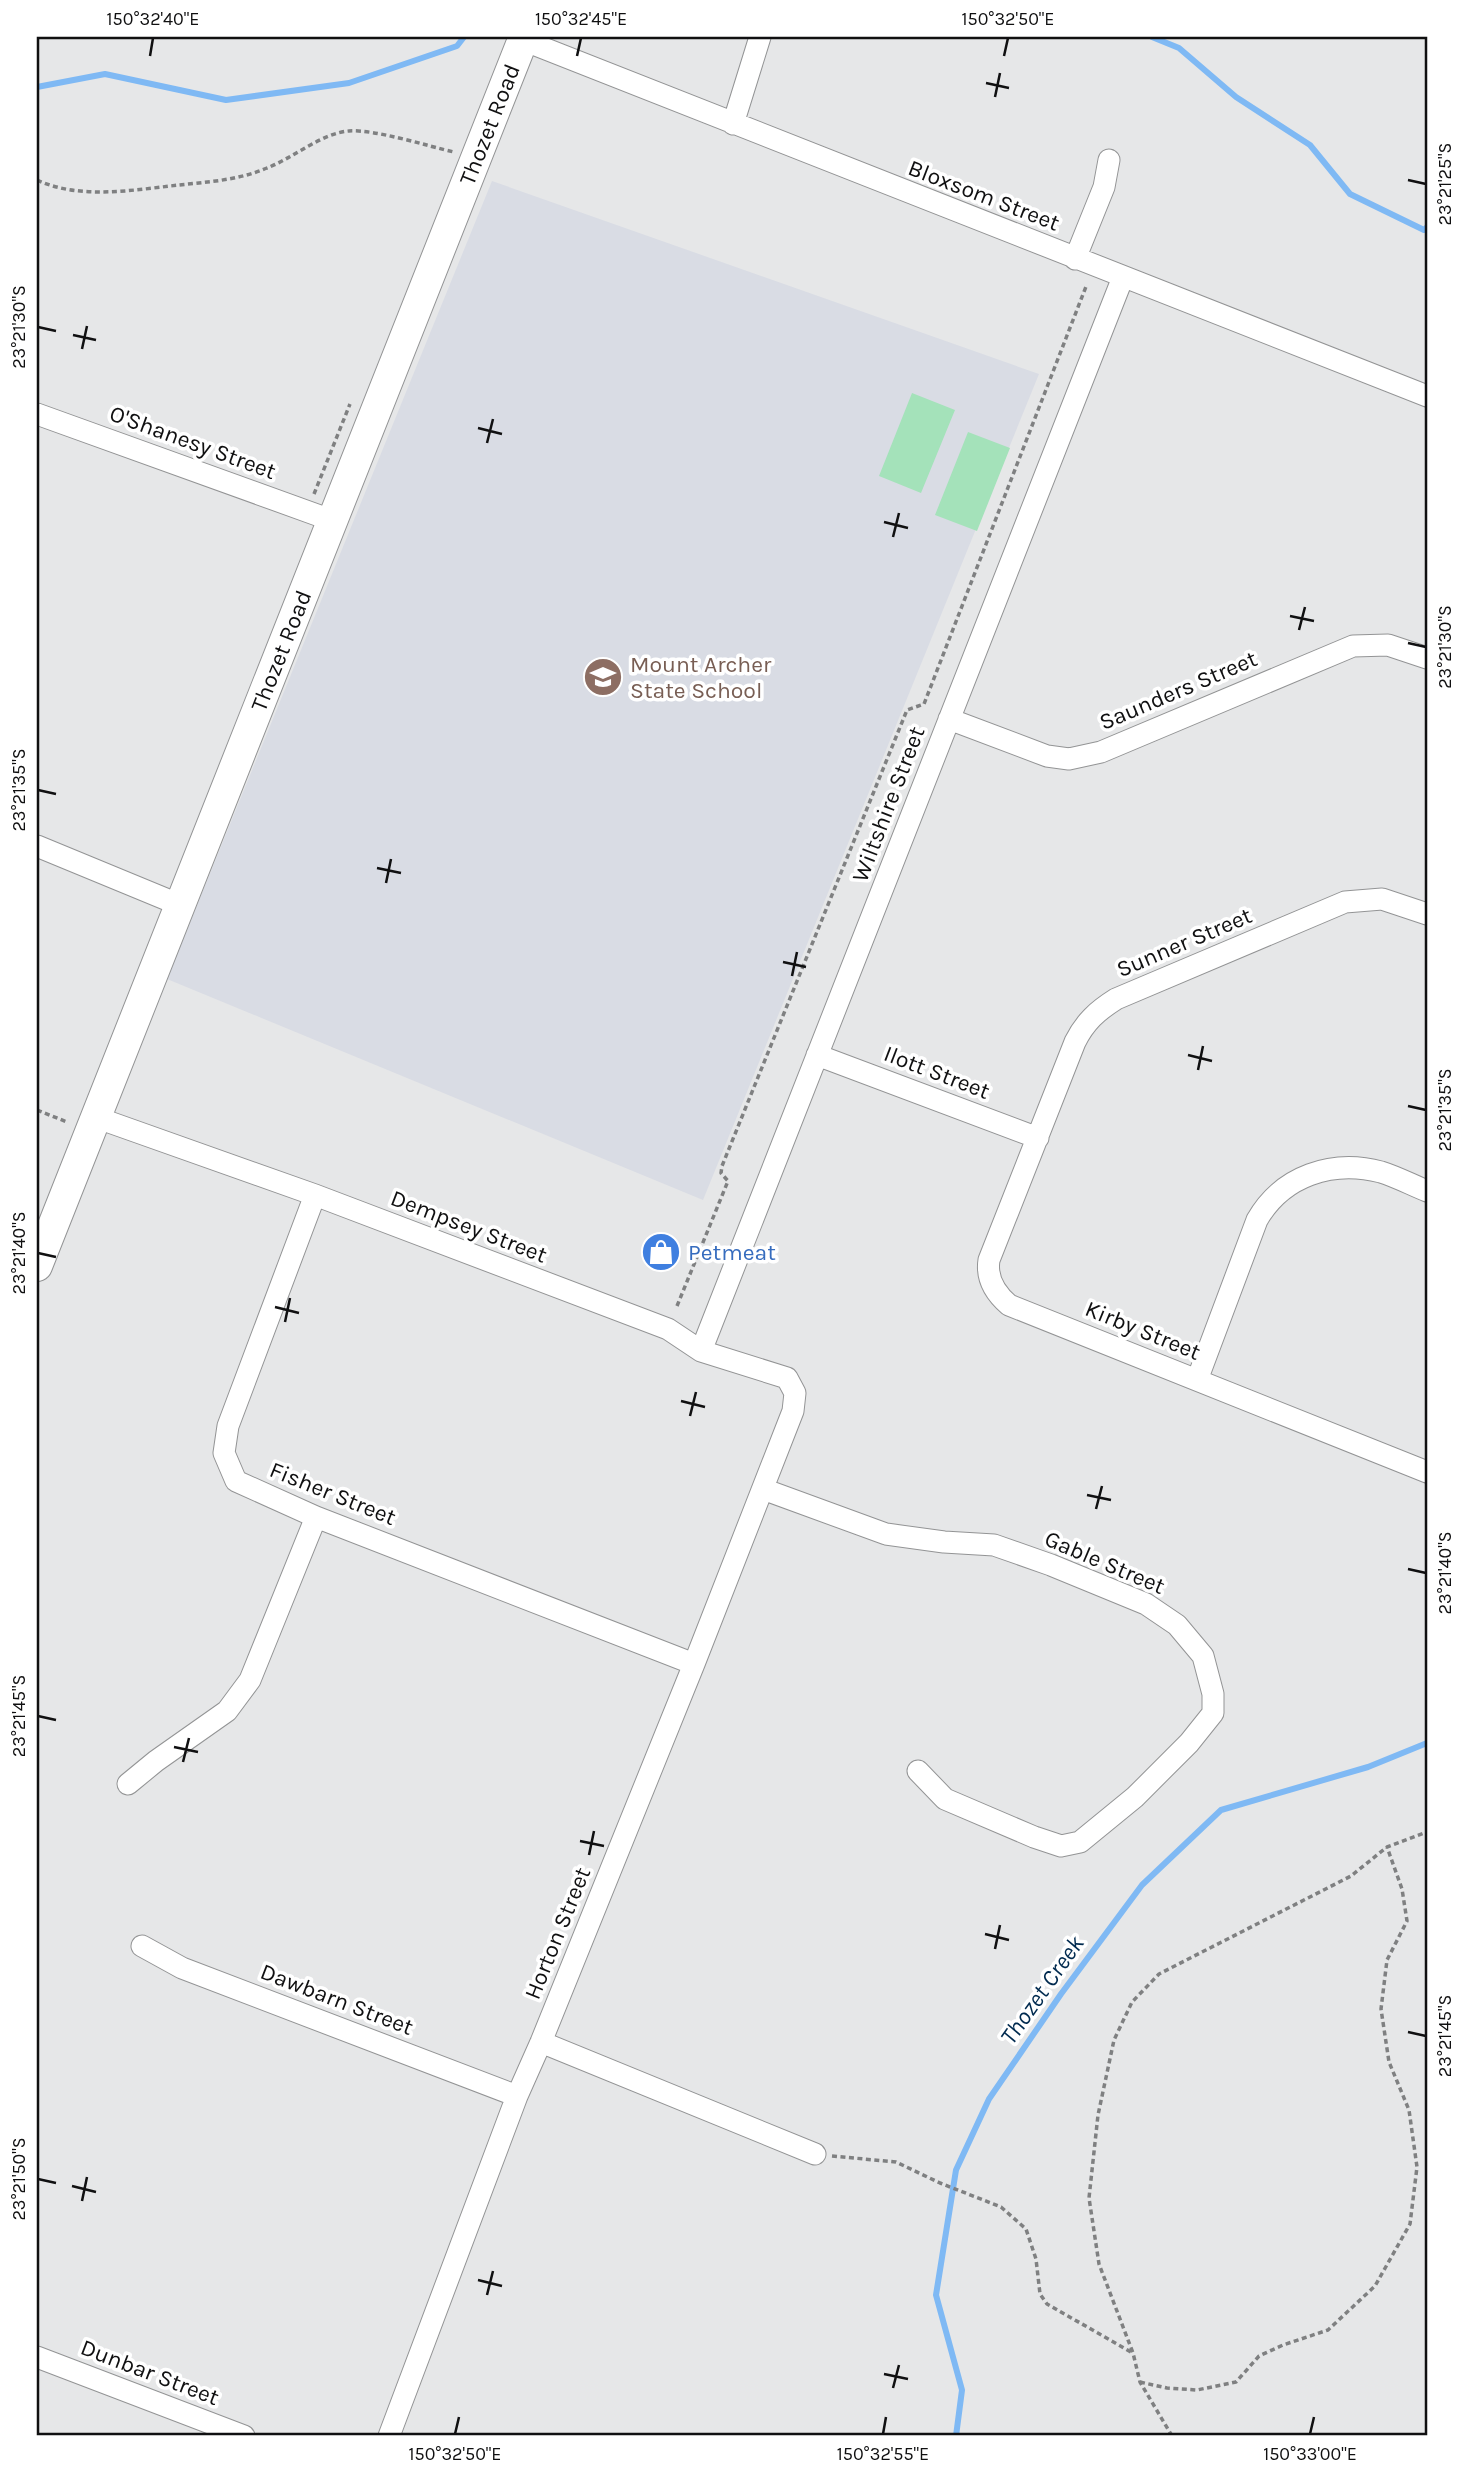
<svg xmlns="http://www.w3.org/2000/svg" width="1464" height="2473" viewBox="0 0 1464 2473" font-family="Karla,sans-serif">
  <style>
    .built { fill: #d9dce4 }
    .pitch { fill: #a4e2ba }
    .lines { fill: none; stroke-linecap: round; stroke-linejoin: round }
    .stream { stroke: #7fb9f4; stroke-width: 6 }
    .street-casing { stroke: #939495; stroke-width: 23 }
    .secondary-casing { stroke: #939495; stroke-width: 32 }
    .path { stroke: #7f8081; stroke-width: 3.5; stroke-dasharray: 5 3.5; stroke-linecap: butt }
    .street { stroke: #fff; stroke-width: 21 }
    .secondary { stroke: #fff; stroke-width: 30 }
    .ticks { fill: none; stroke: #101011; stroke-width: 2.5 }
    .labels { text-anchor: middle; stroke-width: 7; stroke-linejoin: round; paint-order: stroke }
    .street-label { font-size: 23px; fill: #101011; stroke: #fff }
    .education-label { font-size: 23px; fill: #785e54; stroke: #fff; text-anchor: start }
    .shop-label { font-size: 23px; fill: #366cbe; stroke: #fff; text-anchor: start }
    .water-label { font-size: 24px; font-style: italic; fill: #002a4f; stroke: #fff }
    .neatline { fill: none; stroke: #101011; stroke-width: 2.5 }
    .ticks-label { font-size: 18px; text-anchor: middle; fill: #101011 }
  </style>
  <rect width="100%" height="100%" fill="#e6e7e8"/>
  <path class="built" d="M492,181l547,193 -336,826 -536,-221z"/>
  <path class="pitch" d="M912,393l43,17 -34,83 -42,-17z
    M968,432l42,16 -33,83 -42,-16z"/>
  <g class="lines">
    <path class="stream" d="M1152,37l27,11 57,49 74,48 40,49 74,36 3,-3
      M37,87l68,-13 121,26 123,-17 108,-37 7,-9
      M956,2436l6,-46 -26,-95 20,-125 33,-71 72,-105 81,-109 79,-75 147,-43 59,-24"/>
    <g class="street-casing">
      <path id="street" d="M523,40l904,356
        M733,124l27,-87
        M1075,259l29,-72 5,-27
        M37,414l294,106
        M949,719l98,37 22,3 32,-7 252,-106 35,-1 39,13
        M37,846l143,59
        M1427,914l-45,-15 -37,3 -229,97c-19,12 -31,23 -41,43l-86,218c-3,19 6,33 20,45l418,167
        M817,1055l221,83
        M95,1117l220,78 353,134 33,22 86,27 8,15 -2,18 -99,253 -153,378 -24,54 -128,340
        M315,1195l-87,231 -4,27 12,28 80,36 378,147
        M701,1351l422,-1074
        M1197,1380l60,-160c25,-44 75,-61 124,-48 16,5 31,13 46,19
        M763,1489l123,45 58,8 50,3 57,20 95,39 31,21 26,31 10,38v19l-24,30 -54,54 -55,45 -19,4 -27,-9 -89,-38 -27,-28
        M128,1784l28,-23 71,-50 23,-31 66,-163
        M142,1946l40,22 335,128
        M541,2042l274,112
        M37,2357l207,79"/>
    </g>
    <g class="secondary-casing">
      <g id="secondary">
        <path id="s1" d="M37,1266l487,-1229"/>
      </g>
    </g>
    <path class="path" d="M37,180c43,20 96,10 142,5 29,-3 60,-5 88,-17 26,-10 55,-35 82,-37 26,-2 78,15 105,21
      M314,494l36,-90
      M37,1110l30,12
      M677,1306l51,-125 -7,-8 1,-7 185,-456 17,-6 163,-420
      M832,2156l64,6 44,21 61,24 25,22 10,30 4,35 7,10 84,48
      M1140,2382l27,6 30,2 39,-8 23,-26 24,-11 45,-15 47,-44 35,-62 7,-57 -8,-57 -20,-48 -8,-53 6,-49 20,-39 -5,-32 -15,-42
      M1172,2436l-32,-54 -7,-29 -34,-89 -10,-66 9,-83 16,-75 18,-38 27,-28 192,-98 36,-29 40,-15"/>
    <use href="#street" class="street"/>
    <use href="#secondary" class="secondary"/>
  </g>
  <path class="ticks" d="M150,56l3,-18M577,56l4,-18M1004,56l4,-18M986,83l23,5M995,97l5,-24M1408,180l18,4M38,327l18,4M73,335l23,5M82,349l5,-23M478,428l24,6M487,443l6,-24M884,522l24,6M893,537l6,-24M1290,616l24,5M1299,630l6,-23M1408,643l18,4M38,790l18,4M377,868l24,5M386,883l5,-24M783,962l23,5M792,976l5,-24M1188,1055l24,6M1198,1070l5,-24M1408,1106l18,4M38,1253l18,4M275,1307l24,6M285,1322l5,-24M681,1401l24,6M690,1416l6,-24M1087,1495l24,5M1096,1509l6,-23M1408,1569l18,4M38,1716l18,4M174,1747l24,5M183,1762l6,-24M580,1841l24,5M589,1855l5,-24M985,1934l24,6M995,1949l5,-24M1408,2032l18,4M38,2179l18,4M72,2186l24,6M82,2201l5,-24M478,2280l24,6M487,2295l6,-24M884,2374l24,5M893,2388l6,-23M455,2434l4,-17M883,2434l3,-17M1310,2434l4,-17"/>
  <defs>
    <g id="school-disc" transform="scale(2.0125)"><circle r="9.5" fill="#8d6e63" stroke="#fff"/><path d="M0-5L7-2L0 1L-7-2ZM-4 1L0 2.5L4 1V4Q0 6-4 4Z" fill="#fff"/></g>
    <g id="shop-disc" transform="scale(2.0125)"><circle r="9.5" fill="#3f7fe0" stroke="#fff"/><path d="M-5-2.5h2.3a2.7 3.5 0 0 1 5.4 0H5L5.5 6h-11ZM-1.5-2.5h3a1.5 2.3 0 0 0-3 0Z" fill="#fff"/></g>
  </defs>
  <g fill-rule="evenodd">
    <use href="#school-disc" x="603" y="677"/>
    <use href="#shop-disc" x="661" y="1252"/>
  </g>
  <g class="labels">
    <g class="street-label">
      <text dy="8" stroke="none"><textPath href="#s1" startOffset="1228">Thozet Road</textPath></text>
      <text transform="translate(984 195) rotate(21)" y="8">Bloxsom Street</text>
      <text transform="translate(193 442) rotate(20)" y="8">O'Shanesy Street</text>
      <text dy="8" stroke="none"><textPath href="#s1" startOffset="662">Thozet Road</textPath></text>
      <text transform="translate(1178 690) rotate(-23)" y="8">Saunders Street</text>
      <text transform="translate(888 804) rotate(-69)" y="8">Wiltshire Street</text>
      <text transform="translate(1184 942) rotate(-23)" y="8">Sunner Street</text>
      <text transform="translate(937 1072) rotate(21)" y="8">Ilott Street</text>
      <text transform="translate(469 1226) rotate(21)" y="8">Dempsey Street</text>
      <text transform="translate(1143 1330) rotate(22)" y="8">Kirby Street</text>
      <text transform="translate(333 1493) rotate(22)" y="8">Fisher Street</text>
      <text transform="translate(1105 1562) rotate(23)" y="8">Gable Street</text>
      <text transform="translate(557 1933) rotate(-68)" y="8">Horton Street</text>
      <text transform="translate(337 1999) rotate(21)" y="8">Dawbarn Street</text>
      <text transform="translate(150 2372) rotate(21)" y="8">Dunbar Street</text>
    </g>
    <g class="education-label">
      <text x="630" y="672">Mount Archer<tspan x="630" dy="26">State School</tspan></text>
    </g>
    <g class="shop-label">
      <text x="688" y="1260">Petmeat</text>
    </g>
    <g class="water-label">
      <text transform="translate(1042 1990) rotate(-55)" y="8">Thozet Creek</text>
    </g>
  </g>
  <rect width="1464" height="2473" fill="none" stroke="#ffffff" stroke-width="77"/>
  <rect x="38" y="38" width="1388" height="2396" class="neatline"/>
  <g class="ticks-label">
    <text x="153" y="25">150°32'40"E</text>
    <text x="581" y="25">150°32'45"E</text>
    <text x="1008" y="25">150°32'50"E</text>
    <text transform="translate(1445 184) rotate(-90)" y="6">23°21'25"S</text>
    <text transform="translate(19 327) rotate(-90)" y="6">23°21'30"S</text>
    <text transform="translate(1445 647) rotate(-90)" y="6">23°21'30"S</text>
    <text transform="translate(19 790) rotate(-90)" y="6">23°21'35"S</text>
    <text transform="translate(1445 1110) rotate(-90)" y="6">23°21'35"S</text>
    <text transform="translate(19 1253) rotate(-90)" y="6">23°21'40"S</text>
    <text transform="translate(1445 1573) rotate(-90)" y="6">23°21'40"S</text>
    <text transform="translate(19 1716) rotate(-90)" y="6">23°21'45"S</text>
    <text transform="translate(1445 2036) rotate(-90)" y="6">23°21'45"S</text>
    <text transform="translate(19 2179) rotate(-90)" y="6">23°21'50"S</text>
    <text x="455" y="2460">150°32'50"E</text>
    <text x="883" y="2460">150°32'55"E</text>
    <text x="1310" y="2460">150°33'00"E</text>
  </g>
</svg>
